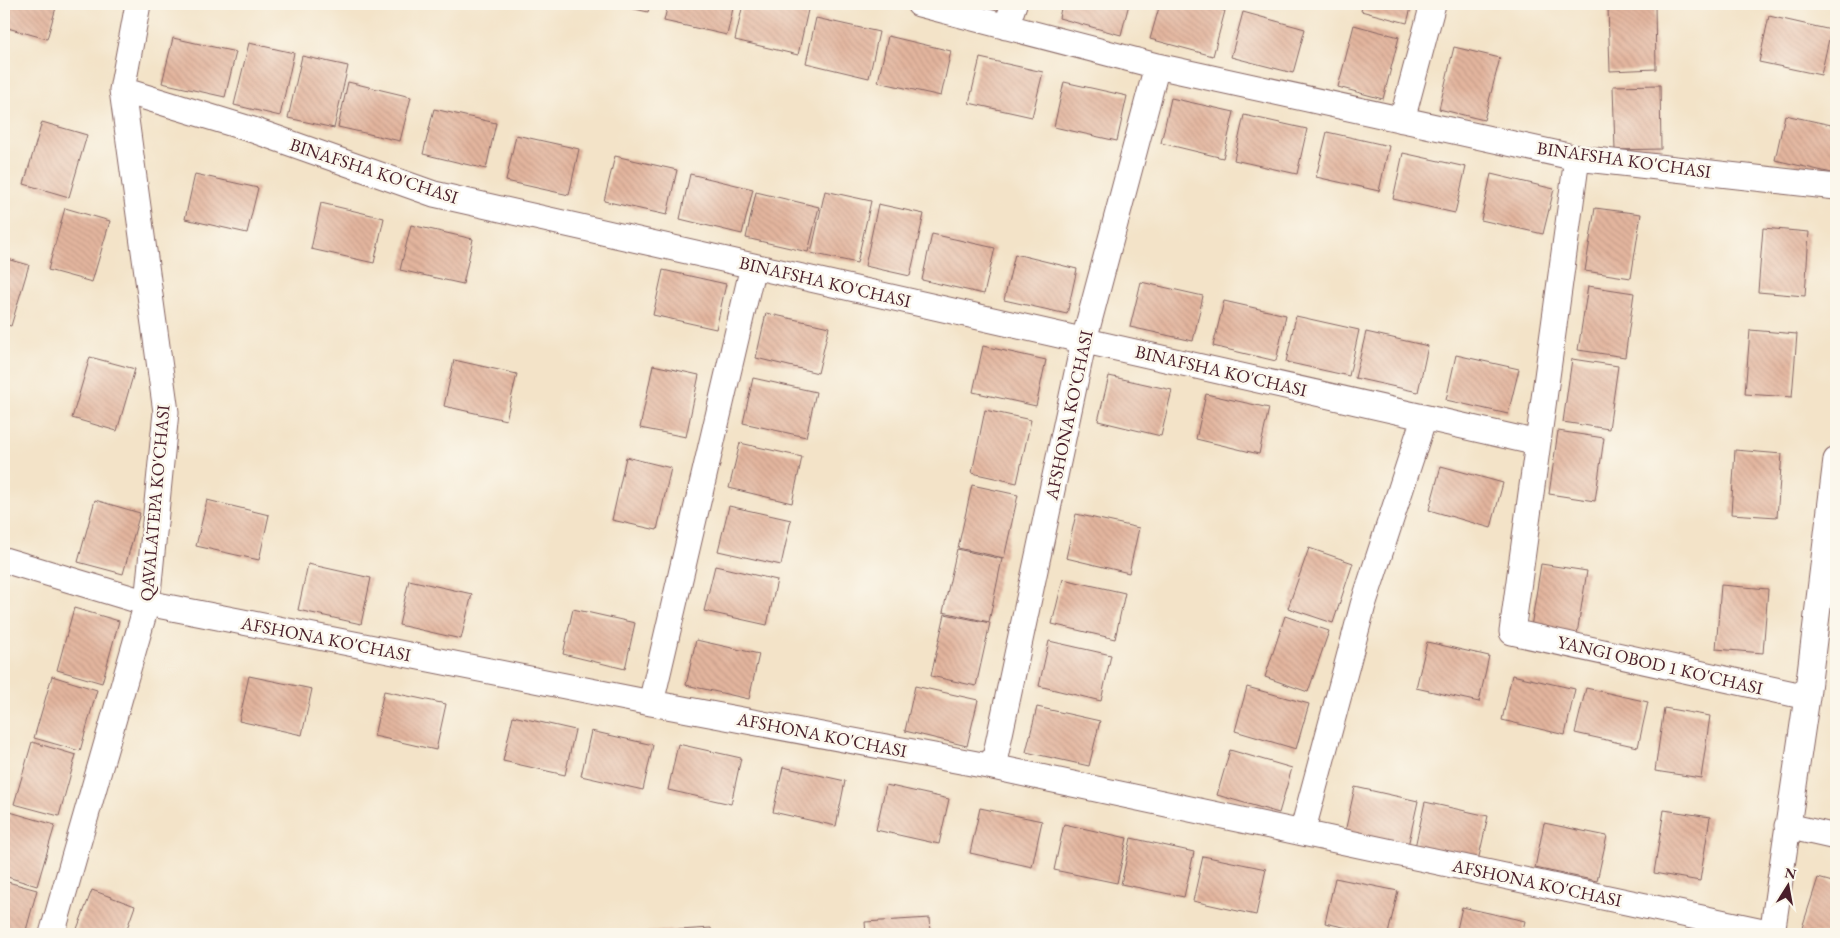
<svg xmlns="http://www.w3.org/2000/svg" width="1840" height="938" viewBox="0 0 1840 938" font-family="'EB Garamond',serif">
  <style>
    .building { fill: url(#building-back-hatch) }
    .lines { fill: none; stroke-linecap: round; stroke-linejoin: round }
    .street-casing { stroke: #856462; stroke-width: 27 }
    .street { stroke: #fff; stroke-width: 25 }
    .labels { text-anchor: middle; stroke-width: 5; stroke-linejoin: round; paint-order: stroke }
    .street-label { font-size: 18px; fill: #4a1f2b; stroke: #fbf7ec }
  </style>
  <defs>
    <pattern id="building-back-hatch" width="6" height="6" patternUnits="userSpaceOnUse" patternTransform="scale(1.25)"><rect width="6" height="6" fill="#e3b59e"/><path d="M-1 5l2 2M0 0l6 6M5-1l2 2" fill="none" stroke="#c49b88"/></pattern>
  </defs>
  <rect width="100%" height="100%" fill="#fbf7ec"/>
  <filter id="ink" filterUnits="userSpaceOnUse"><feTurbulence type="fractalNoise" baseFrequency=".02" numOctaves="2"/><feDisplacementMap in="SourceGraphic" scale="10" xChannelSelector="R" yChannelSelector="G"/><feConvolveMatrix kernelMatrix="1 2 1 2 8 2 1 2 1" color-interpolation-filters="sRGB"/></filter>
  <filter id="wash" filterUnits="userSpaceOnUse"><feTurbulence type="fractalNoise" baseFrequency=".0096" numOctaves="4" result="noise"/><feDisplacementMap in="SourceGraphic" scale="20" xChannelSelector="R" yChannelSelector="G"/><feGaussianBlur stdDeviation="1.12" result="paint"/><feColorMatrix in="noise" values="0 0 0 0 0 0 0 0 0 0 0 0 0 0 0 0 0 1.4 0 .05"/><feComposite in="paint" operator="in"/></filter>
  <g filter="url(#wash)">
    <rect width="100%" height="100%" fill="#f3e3c8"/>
    <g id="blocks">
      <path class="building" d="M4,4h53l-10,35 -43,-12z
        M613,4h37l-2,8z
        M668,4h66l-7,31 -63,-14z
        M743,4h39l26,6 -10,45 -63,-15z
        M1062,4h67l-8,31 -62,-17z
        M1160,4h38l27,7 -12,45 -63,-17z
        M1363,4h49l-5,19 -46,-12z
        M1655,5l1,64 -46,2 -2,-64z
        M1243,12l62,17 -12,44 -62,-16z
        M1769,16l62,14 -10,45 -62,-13z
        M816,18l63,14 -10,46 -63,-15z
        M1354,25l45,12 -16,62 -45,-12z
        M888,36l63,15 -10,45 -63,-14z
        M173,38l63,14 -11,45 -63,-14z
        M249,43l45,10 -14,63 -46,-11z
        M1454,47l46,11 -16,62 -45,-11z
        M302,56l46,10 -14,62 -46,-10z
        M980,58l63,14 -11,45 -63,-14z
        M348,82l63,15 -11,44 -62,-14z
        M1064,82l63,14 -10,45 -63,-14z
        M1660,85l1,64 -46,1 -2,-64z
        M1171,98l63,14 -11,46 -62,-15z
        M434,109l62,14 -10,46 -63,-15z
        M1244,115l63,14 -10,45 -63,-14z
        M1785,115l51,11v48l-61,-14z
        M42,122l45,13 -18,62 -45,-13z
        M1327,132l62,14 -10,45 -63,-14z
        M516,135l63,14 -10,46 -63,-14z
        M1403,153l63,14 -11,46 -62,-14z
        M615,156l62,14 -10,45 -63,-14z
        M195,174l63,14 -11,45 -62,-14z
        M690,174l63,15 -11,45 -62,-15z
        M1491,174l63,15 -11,45 -62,-14z
        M825,191l46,10 -14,62 -46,-10z
        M756,192l63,15 -11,45 -62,-14z
        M321,203l63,15 -10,45 -63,-14z
        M878,204l46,10 -14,62 -45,-10z
        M65,208l45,13 -18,61 -44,-12z
        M1595,208l46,6 -10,64 -46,-7z
        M411,225l62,14 -10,45 -63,-14z
        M1763,228l46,4 -4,64 -47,-4z
        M932,234l63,14 -11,46 -62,-14z
        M1015,254l62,15 -10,45 -63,-14z
        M4,258l25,7 -18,61 -7,-2z
        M663,270l63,14 -10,45 -63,-14z
        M1141,282l62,14 -10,45 -63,-14z
        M1588,286l46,7 -9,64 -47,-7z
        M1224,301l62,14 -10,46 -63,-15z
        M766,313l63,14 -11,46 -62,-15z
        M1296,316l63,14 -10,46 -63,-14z
        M1750,330l47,4 -5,63 -47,-3z
        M1366,332l62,14 -10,46 -63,-14z
        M983,346l63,14 -10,46 -63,-14z
        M1456,355l63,14 -11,45 -62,-14z
        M90,357l45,12 -18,62 -45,-13z
        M1572,359l46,7 -9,63 -46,-7z
        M454,360l63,14 -11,46 -62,-14z
        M653,365l46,10 -13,62 -46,-9z
        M1109,376l63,14 -11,46 -63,-15z
        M753,378l63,14 -10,45 -63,-14z
        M1206,394l63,14 -10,46 -63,-15z
        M985,410l46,10 -14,63 -45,-10z
        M1558,431l46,7 -9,63 -46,-7z
        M740,443l62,14 -10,46 -63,-15z
        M1735,450l47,4 -5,63 -46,-3z
        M626,457l45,11 -14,62 -45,-10z
        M1441,466l62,17 -12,45 -62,-18z
        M972,485l46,10 -14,63 -46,-10z
        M95,500l45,13 -17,61 -45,-12z
        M207,500l62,15 -10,45 -63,-14z
        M729,506l62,14 -10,45 -63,-14z
        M1076,514l63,14 -10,45 -63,-15z
        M1309,548l44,15 -20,60 -45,-15z
        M957,549l45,10 -13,63 -46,-10z
        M308,564l63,14 -10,46 -63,-14z
        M1541,564l46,7 -10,63 -46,-7z
        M715,566l62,14 -10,45 -63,-14z
        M1063,579l62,14 -10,46 -63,-15z
        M409,580l63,14 -11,45 -62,-14z
        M1721,585l47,4 -5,64 -47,-4z
        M74,608l45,13 -17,62 -45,-13z
        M573,609l62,14 -10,46 -62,-15z
        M945,614l45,9 -14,63 -45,-10z
        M1285,616l44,15 -21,61 -43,-15z
        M696,640l63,14 -10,45 -63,-14z
        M1049,641l62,14 -10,46 -62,-15z
        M1427,642l62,14 -10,46 -63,-14z
        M1512,675l63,14 -10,46 -63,-15z
        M52,676l45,14 -17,61 -46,-13z
        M249,676l63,13 -10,46 -63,-14z
        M915,686l63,14 -11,46 -62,-15z
        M1247,687l62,17 -13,45 -61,-18z
        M1586,688l62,14 -10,45 -63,-14z
        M384,691l62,13 -10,46 -62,-14z
        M1037,707l63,14 -11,45 -63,-14z
        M1664,708l46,8 -9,62 -46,-7z
        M513,716l62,14 -10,45 -62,-14z
        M591,731l62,14 -10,45 -62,-14z
        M32,742l44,13 -17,61 -45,-12z
        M678,744l63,14 -10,46 -63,-14z
        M1230,750l62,18 -13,45 -62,-18z
        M783,767l62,14 -9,45 -63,-14z
        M886,785l63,14 -10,45 -63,-14z
        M1355,787l63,14 -10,45 -63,-14z
        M1425,802l63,14 -10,45 -63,-14z
        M980,808l62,13 -10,46 -62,-14z
        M1664,810l46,7 -10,64 -46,-8z
        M10,812l45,13 -18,61 -33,-10v-41z
        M1544,823l63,13 -10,45 -62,-13z
        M1064,824l63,14 -10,45 -63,-13z
        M1131,838l63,14 -10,45 -63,-13z
        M1203,856l63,13 -10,46 -63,-14z
        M1335,878l63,13 -10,43h-13l-50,-11z
        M1818,878l18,5v51h-36z
        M4,881l33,9 -12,44h-21z
        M92,890l43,16 -10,28h-50z
        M1462,907l63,14 -3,13h-66z
        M930,918l1,16h-65l-1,-12z
        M711,928l1,6h-65v-2z"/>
    </g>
  </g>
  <g filter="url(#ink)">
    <use href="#blocks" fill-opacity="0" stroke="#856462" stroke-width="1"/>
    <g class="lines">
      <g class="street-casing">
        <path id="street" d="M919,4l238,62 420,92 259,29
          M1006,27l8,-23
          M122,90l131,40 181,64 1104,249
          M1402,120l31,-116
          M1577,158l-65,474 295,65
          M4,560l143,43 504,100 342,64 779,166
          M651,703l102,-437
          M993,767l91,-427 73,-274
          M1787,826l49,11
          M1302,833l61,-228 61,-187
          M52,934l95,-331 19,-191 -44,-322 16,-86
          M1772,934l35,-237 29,-237"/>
      </g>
      <use href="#street" class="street"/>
    </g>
  </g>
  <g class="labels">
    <g class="street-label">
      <text transform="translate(1624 160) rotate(8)" y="6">BINAFSHA KO'CHASI</text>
      <text transform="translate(374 171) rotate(18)" y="6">BINAFSHA KO'CHASI</text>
      <text transform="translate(825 282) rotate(13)" y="6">BINAFSHA KO'CHASI</text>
      <text transform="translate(1221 371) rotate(13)" y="6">BINAFSHA KO'CHASI</text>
      <text transform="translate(1069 415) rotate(-78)" y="6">AFSHONA KO'CHASI</text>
      <text transform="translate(155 503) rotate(-85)" y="6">QAVALATEPA KO'CHASI</text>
      <text transform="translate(326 639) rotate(11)" y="6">AFSHONA KO'CHASI</text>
      <text transform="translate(1660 665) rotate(13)" y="6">YANGI OBOD 1 KO'CHASI</text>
      <text transform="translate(822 735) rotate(11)" y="6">AFSHONA KO'CHASI</text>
      <text transform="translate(1537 883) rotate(12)" y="6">AFSHONA KO'CHASI</text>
    </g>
  </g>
  <rect width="1840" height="938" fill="none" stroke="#fbf7ec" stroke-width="20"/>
  <g transform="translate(1788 886) rotate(11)" stroke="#fbf7ec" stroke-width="4" paint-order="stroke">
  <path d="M0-4L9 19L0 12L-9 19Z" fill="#4a1f2b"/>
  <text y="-8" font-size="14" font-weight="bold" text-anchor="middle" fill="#4a1f2b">N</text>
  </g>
</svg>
